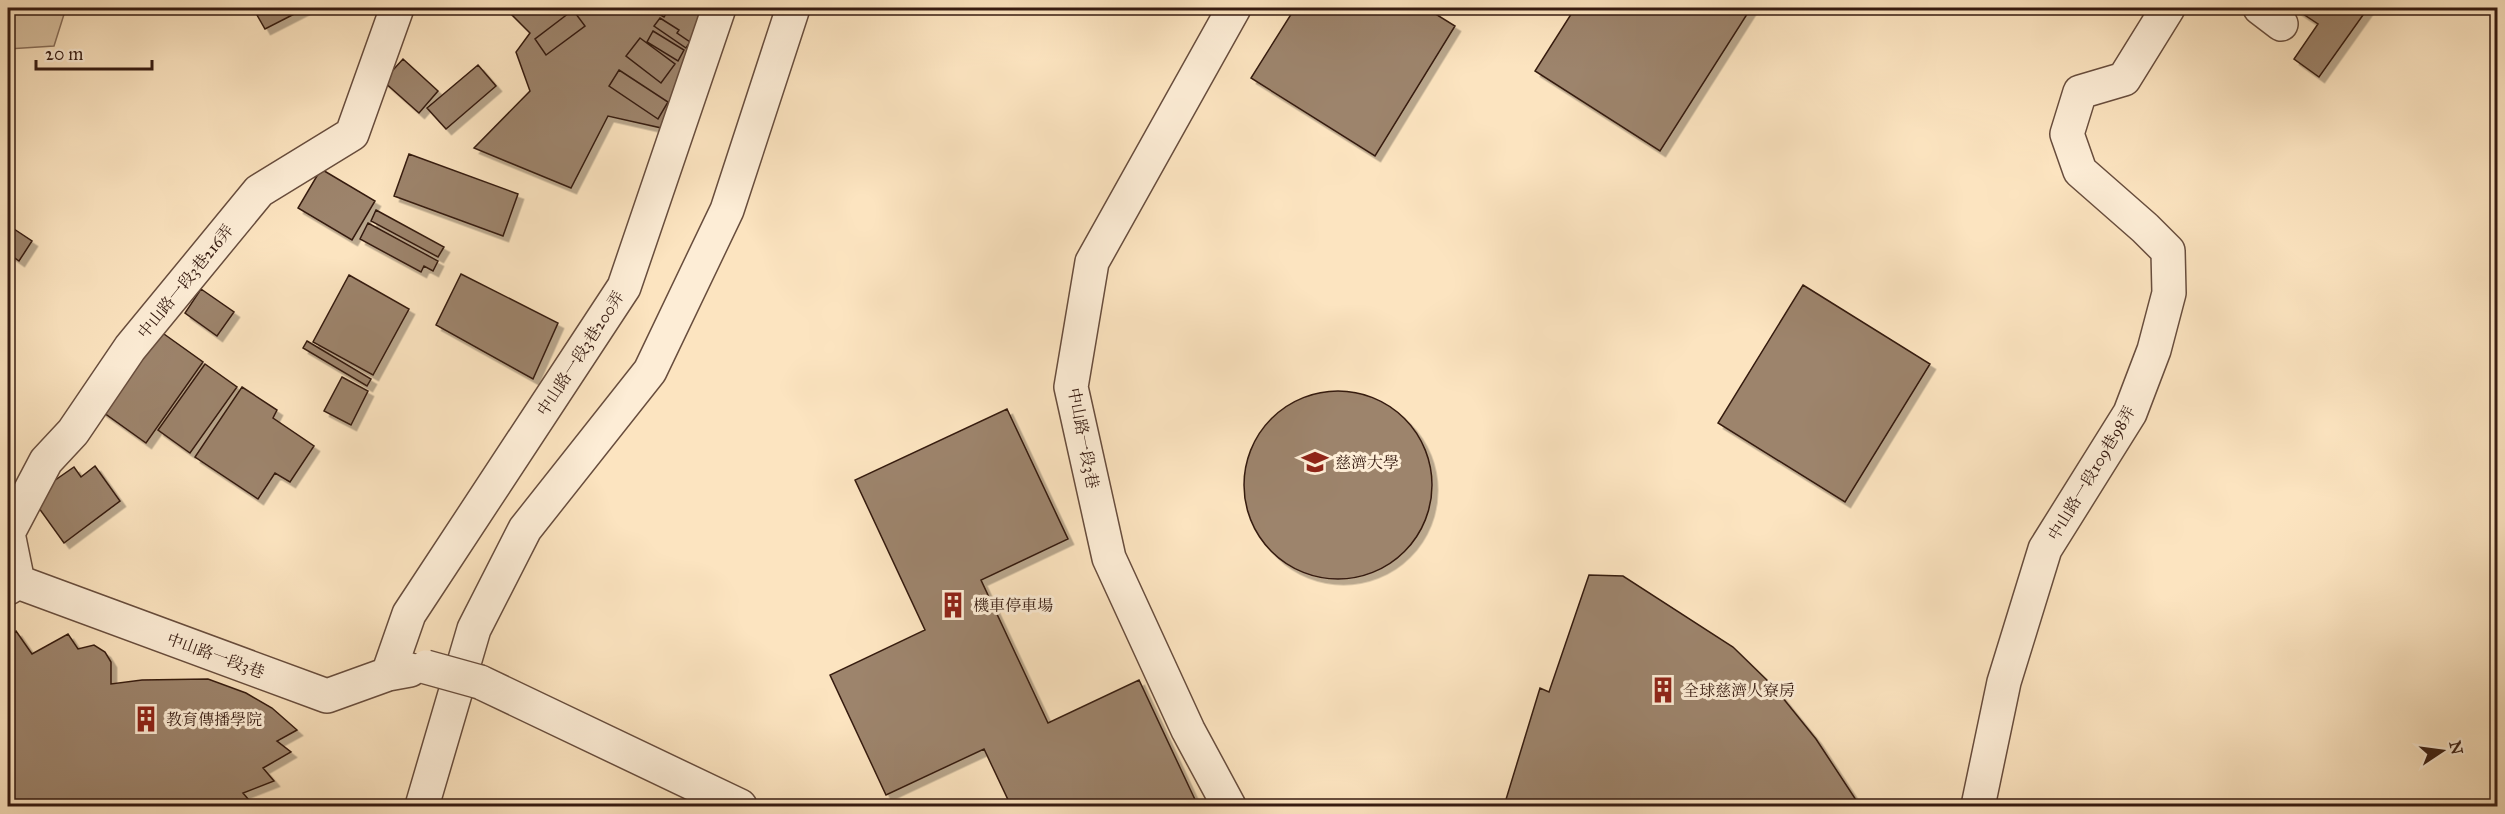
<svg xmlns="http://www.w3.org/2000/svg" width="2505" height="814" viewBox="0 0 2505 814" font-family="'IM FELL Great Primer','Noto Serif TC',serif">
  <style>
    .green { fill: #dac2a2; stroke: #886e5a; stroke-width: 1.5 }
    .building { fill: #9d846c; stroke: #361b11; stroke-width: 1.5; filter: url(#shadow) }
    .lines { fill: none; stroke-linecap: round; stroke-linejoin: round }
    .minor-casing { stroke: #684d3d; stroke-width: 36 }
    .minor { stroke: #fdedd6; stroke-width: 33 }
    .minor-bridge-casing { stroke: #684d3d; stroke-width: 36; stroke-linecap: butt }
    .minor-bridge { stroke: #fdedd6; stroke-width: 33 }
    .labels { text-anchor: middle; stroke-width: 6; stroke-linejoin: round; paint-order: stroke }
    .street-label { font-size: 16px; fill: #361b11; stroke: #fdedd6 }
    .poi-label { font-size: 16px; fill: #361b11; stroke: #fdedd6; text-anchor: start }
  </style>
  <defs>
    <filter id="shadow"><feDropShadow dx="5.5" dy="5.5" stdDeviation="0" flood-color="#0004"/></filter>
  </defs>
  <rect width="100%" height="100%" fill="#fce4c0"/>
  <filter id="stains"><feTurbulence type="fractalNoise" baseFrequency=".00333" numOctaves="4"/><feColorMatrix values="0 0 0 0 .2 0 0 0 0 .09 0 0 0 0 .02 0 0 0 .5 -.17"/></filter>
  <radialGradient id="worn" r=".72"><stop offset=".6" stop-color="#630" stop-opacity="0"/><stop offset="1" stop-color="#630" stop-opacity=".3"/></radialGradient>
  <path class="green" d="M8,8h58l-12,38 -46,3z"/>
  <path class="building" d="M253,8h53l-41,21z
    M505,8h202l-41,121 -58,-13 -37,72 -97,-40 56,-57 -14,-39 14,-19z
    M654,8h16l-6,9 -12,-7z
    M1295,8h131l29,18 -80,130 -124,-78z
    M1575,8h176l-91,143 -125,-80z
    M2294,8h74l-49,69 -25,-18 24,-35z
    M573,10l12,16 -39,29 -11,-16z
    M660,18l19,12 -2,3 13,9 -4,6 -32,-22z
    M653,31l31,19 -6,11 -31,-19z
    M640,38l35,26 -14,19 -35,-27z
    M403,59l35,32 -19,22 -36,-32z
    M478,65l18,21 -50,43 -19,-21z
    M619,70l49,32 -10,17 -49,-33z
    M409,154l109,40 -15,42 -109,-40z
    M321,169l54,32 -23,39 -54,-32z
    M376,210l68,37 -6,10 -67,-36z
    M368,223l70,38 -5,10 -9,-5 -3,6 -61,-33z
    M8,225l24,16 -13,20 -11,-8z
    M461,274l97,49 -25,56 -97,-54z
    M349,275l60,34 -36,66 -60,-33z
    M1803,285l127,79 -85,138 -127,-79z
    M201,289l33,23 -17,24 -32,-23z
    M157,329l46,33 -57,81 -46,-33z
    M307,341l64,38 -4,7 -64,-38z
    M205,364l32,23 -47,66 -32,-23z
    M342,377l26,14 -17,34 -27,-14z
    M242,387l35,23 -4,8 41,28 -24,36 -15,-9 -17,26 -63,-42z
    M1244 485a94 94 0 1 1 188 0a94 94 0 1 1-188 0Z
    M1007,409l61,130 -87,41 67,143 91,-43 59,126h-187l-27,-57 -98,46 -56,-120 95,-45 -70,-150z
    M95,466l25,35 -56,42 -33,-46 43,-30 7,10z
    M1589,575l34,1 110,71 41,40 42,52 44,67h-356l36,-118 9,4z
    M16,631l16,23 36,-20 10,15 16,-4 11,7 6,10v22l31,-4 66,-1 38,14 26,15 25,22 -20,11 14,11 -28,16 11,13 -31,12 11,13h-246v-169z"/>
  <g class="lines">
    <g class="minor-casing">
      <path id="minor" d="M2260,8l21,16
        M18,582l-10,-49 38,-72 27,-29 57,-84 129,-157 93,-57 45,-126
        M8,588l10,-6 309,114 61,-22 22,-4
        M388,674l21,-60 215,-327 95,-279
        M480,682l260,124
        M422,806l52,-177 51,-100 125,-158 77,-161 66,-202
        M1229,806l-41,-76 -79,-172 -38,-171 21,-125 142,-254
        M1978,806l26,-124 41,-133 85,-136 24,-63 15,-57 -1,-42 -23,-23 -65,-57 -13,-37 13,-42 44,-13 44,-71"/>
    </g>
    <use href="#minor" class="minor"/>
    <g class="minor-bridge-casing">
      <path id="minor-bridge" d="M426,667l54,15"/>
    </g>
    <use href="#minor-bridge" class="minor-bridge"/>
  </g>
  <defs>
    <g id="university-bare" transform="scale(2.07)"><path d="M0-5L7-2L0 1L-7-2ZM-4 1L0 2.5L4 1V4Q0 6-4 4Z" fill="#8f2418" stroke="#fdedd6" stroke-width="2.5" paint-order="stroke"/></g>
    <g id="building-bare" transform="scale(2.07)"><path d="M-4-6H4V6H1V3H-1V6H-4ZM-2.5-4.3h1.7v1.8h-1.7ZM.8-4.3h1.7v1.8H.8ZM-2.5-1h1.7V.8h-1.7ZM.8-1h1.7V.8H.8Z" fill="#8f2418" stroke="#fdedd6" stroke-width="2.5" paint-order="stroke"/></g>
  </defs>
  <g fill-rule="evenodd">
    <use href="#university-bare" x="1315" y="462"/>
    <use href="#building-bare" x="953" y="605"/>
    <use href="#building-bare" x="1663" y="690"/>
    <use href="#building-bare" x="146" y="719"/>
  </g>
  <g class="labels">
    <g class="street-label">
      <text transform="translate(185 281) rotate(-51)" y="6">中山路一段3巷216弄</text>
      <text transform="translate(580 353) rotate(-57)" y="6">中山路一段3巷200弄</text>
      <text transform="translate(1084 438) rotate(79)" y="6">中山路一段3巷</text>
      <text transform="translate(2091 473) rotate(-59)" y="6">中山路一段109巷98弄</text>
      <text transform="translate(216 655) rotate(20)" y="6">中山路一段3巷</text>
    </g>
    <g class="poi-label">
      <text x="1335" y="468">慈濟大學</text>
      <text x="973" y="611">機車停車場</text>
      <text x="1683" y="696">全球慈濟人寮房</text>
      <text x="166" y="725">教育傳播學院</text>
    </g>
  </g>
  <rect width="2505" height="814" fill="none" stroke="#fce4c0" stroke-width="30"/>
  <rect x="9" y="9" width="2487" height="796" fill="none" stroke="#361b11" stroke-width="3"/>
  <rect x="15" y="15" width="2475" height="784" fill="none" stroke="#361b11" stroke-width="1.5"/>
  <g transform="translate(2442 751) rotate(77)" stroke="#fdedd6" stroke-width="4.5" paint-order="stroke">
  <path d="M0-4.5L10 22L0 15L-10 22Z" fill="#361b11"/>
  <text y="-9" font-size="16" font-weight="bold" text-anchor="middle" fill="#361b11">N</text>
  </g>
  <path d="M36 60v9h116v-9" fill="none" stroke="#361b11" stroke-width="3"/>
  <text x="45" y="60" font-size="18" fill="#361b11" stroke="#fdedd6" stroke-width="4.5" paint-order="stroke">20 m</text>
  <rect width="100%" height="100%" filter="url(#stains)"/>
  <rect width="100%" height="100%" fill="url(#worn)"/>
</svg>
